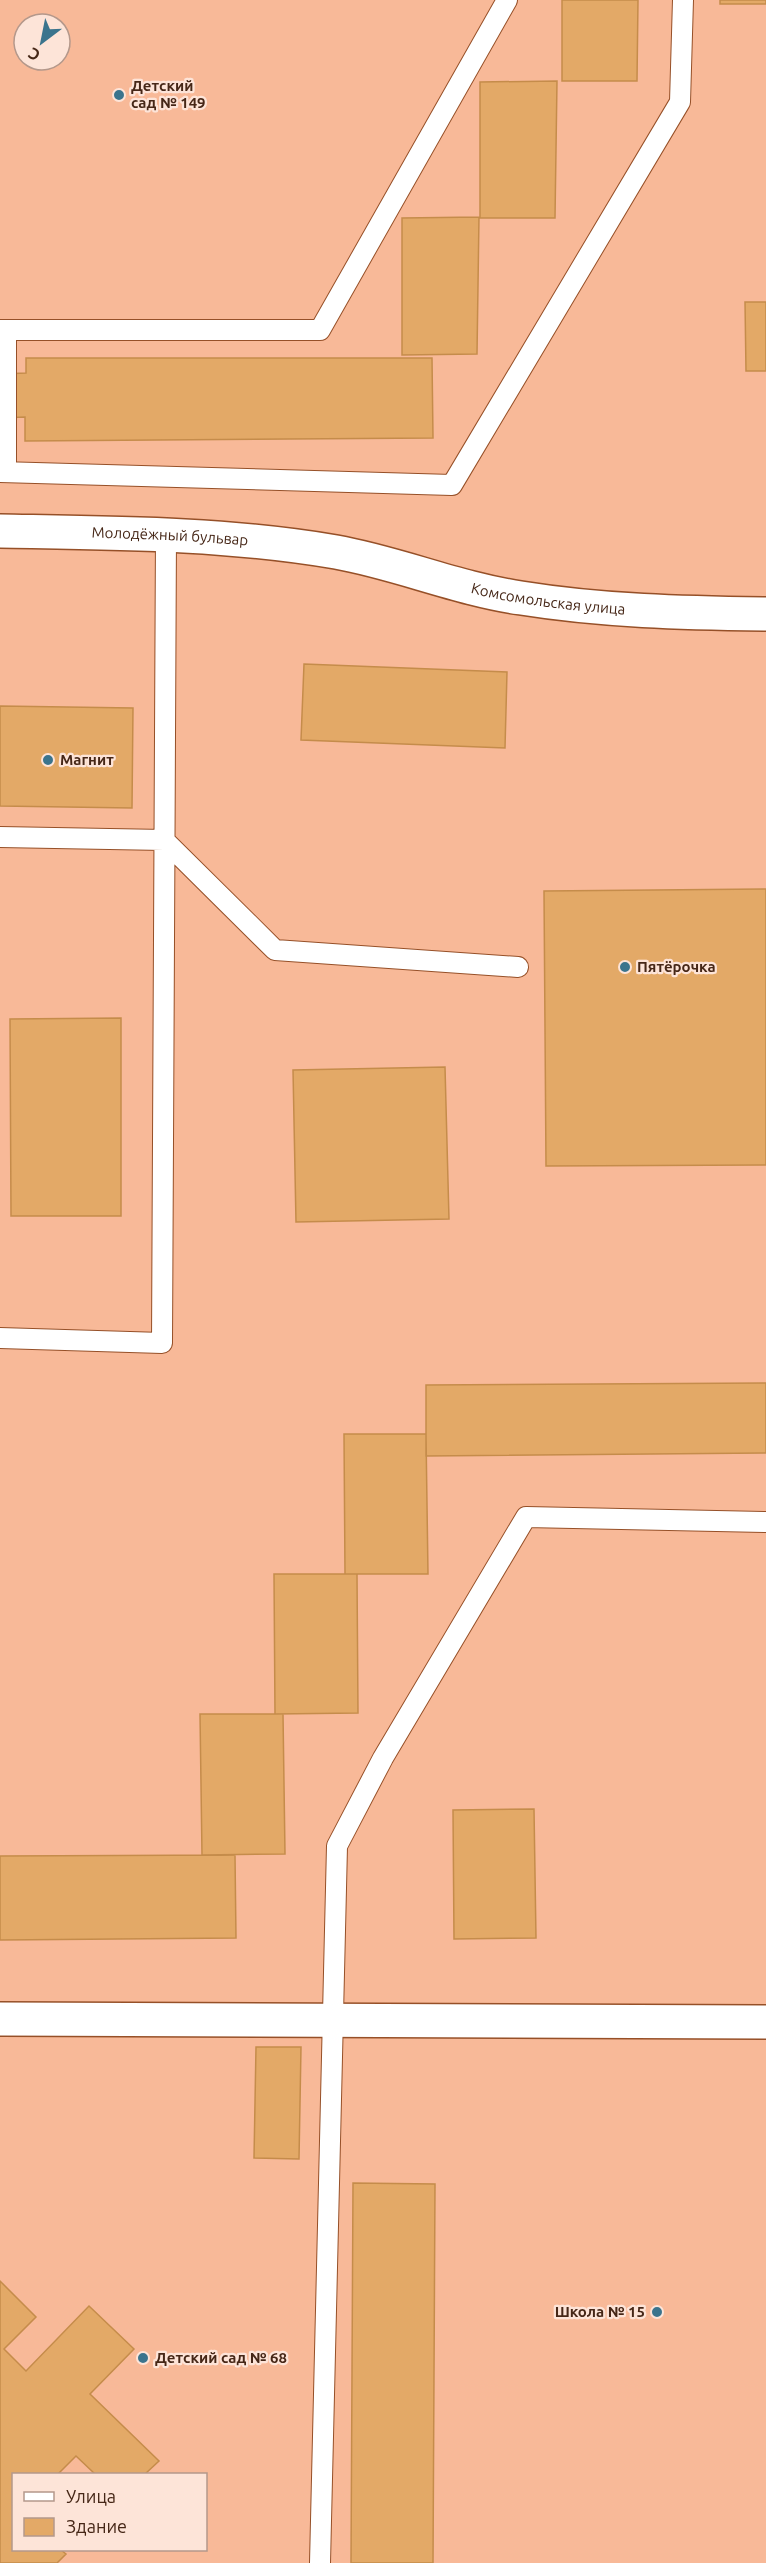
<svg xmlns="http://www.w3.org/2000/svg" width="766" height="2563" viewBox="0 0 766 2563" font-family="Ubuntu,sans-serif">
  <style>
    .building { fill: #e3a967; stroke: #c58c4b; stroke-width: 1.5 }
    .lines { fill: none; stroke-linecap: round; stroke-linejoin: round }
    .lane-casing { stroke: #965028; stroke-width: 22 }
    .street-casing { stroke: #965028; stroke-width: 36 }
    .lane { stroke: #fff; stroke-width: 20 }
    .street { stroke: #fff; stroke-width: 33 }
    .poi-dot { fill: #3b748d; stroke: #fde4d8; stroke-width: 2 }
    .labels { text-anchor: middle; stroke-width: 4.5; stroke-linejoin: round; paint-order: stroke }
    .poi-label { font-size: 15px; font-weight: bold; fill: #462717; stroke: #fde4d8; text-anchor: start }
    .street-label { font-size: 15px; fill: #462717; stroke: #fde4d8 }
  </style>
  <rect width="100%" height="100%" fill="#f8b998"/>
  <path class="building" d="M562,0h76l-1,81h-75z
    M720,0h46v4h-46z
    M557,81l-2,137h-75v-136z
    M479,217l-2,137 -75,1v-137z
    M745,302h21v69h-20z
    M26,358h406l1,80 -408,3v-24l-25,1v-44l26,-1z
    M304,664l203,8 -2,76 -204,-8z
    M0,706l133,2 -1,100 -132,-2z
    M766,889v276l-220,1 -2,-275z
    M121,1018v198h-110l-1,-197z
    M445,1067l4,152 -153,3 -3,-152z
    M766,1383v70l-340,3v-71z
    M344,1434h82l2,140h-83z
    M274,1574h83l1,139 -83,1z
    M200,1714h83l2,140 -83,1z
    M534,1809l2,129 -82,1 -1,-129z
    M235,1855l1,83 -236,2v-84z
    M256,2047h45l-2,112 -45,-1z
    M353,2183l82,1 -2,379h-82z
    M0,2281l36,36 -32,32 22,22 63,-65 45,43 -44,45 69,67 -14,13h-50l-19,-18 -18,18h-44v76h47l5,4 -9,9h-57z"/>
  <g class="lines">
    <g class="lane-casing">
      <path id="lane" d="M0,330h320l187,-330
        M6,330v142
        M0,472l452,13 228,-383 3,-102
        M0,837l164,3 111,110 243,17
        M0,1338l162,5 4,-809
        M320,2563l17,-717 46,-88 143,-241 240,5"/>
    </g>
    <g class="street-casing">
      <g id="street">
        <path id="s1" d="M0,531c112,2 225,2 336,21 62,11 122,37 185,46 81,13 163,15 245,16"/>
        <path d="M0,2019l766,3"/>
      </g>
    </g>
    <use href="#lane" class="lane"/>
    <use href="#street" class="street"/>
  </g>
  <g class="poi-dot">
    <circle cx="119" cy="95" r="6"/>
    <circle cx="48" cy="760" r="6"/>
    <circle cx="625" cy="967" r="6"/>
    <circle cx="657" cy="2312" r="6"/>
    <circle cx="143" cy="2358" r="6"/>
  </g>
  <g class="labels">
    <g class="poi-label">
      <text x="131" y="91">Детский<tspan x="131" dy="17">сад № 149</tspan></text>
      <text x="60" y="765">Магнит</text>
      <text x="637" y="972">Пятёрочка</text>
      <text x="645" y="2317" text-anchor="end">Школа № 15</text>
      <text x="155" y="2363">Детский сад № 68</text>
    </g>
    <g class="street-label">
      <text dy="5" stroke="none"><textPath href="#s1" startOffset="170">Молодёжный бульвар</textPath></text>
      <text dy="5" stroke="none"><textPath href="#s1" startOffset="555">Комсомольская улица</textPath></text>
    </g>
  </g>
  <rect x="12" y="2473" width="195" height="78" fill="#fde4d8" stroke="#b4988b" stroke-width="1.5"/>
  <rect x="24" y="2492" width="30" height="9" fill="#ffffff" stroke="#b4988b" stroke-width="1.5"/>
  <text x="66" y="2503" font-size="18" fill="#462717">Улица</text>
  <rect x="24" y="2518" width="30" height="18" fill="#e3a967" stroke="#b4988b" stroke-width="1.5"/>
  <text x="66" y="2533" font-size="18" fill="#462717">Здание</text>
  <g transform="translate(42 42) rotate(212)"><circle r="28" fill="#fde4d8" stroke="#b4988b" stroke-width="1.5"/>
  <path d="M0-4.5L10 22L0 15L-10 22Z" fill="#3b748d"/>
  <text y="-9" font-size="16" font-weight="bold" text-anchor="middle" fill="#462717">С</text>
  </g>
</svg>
